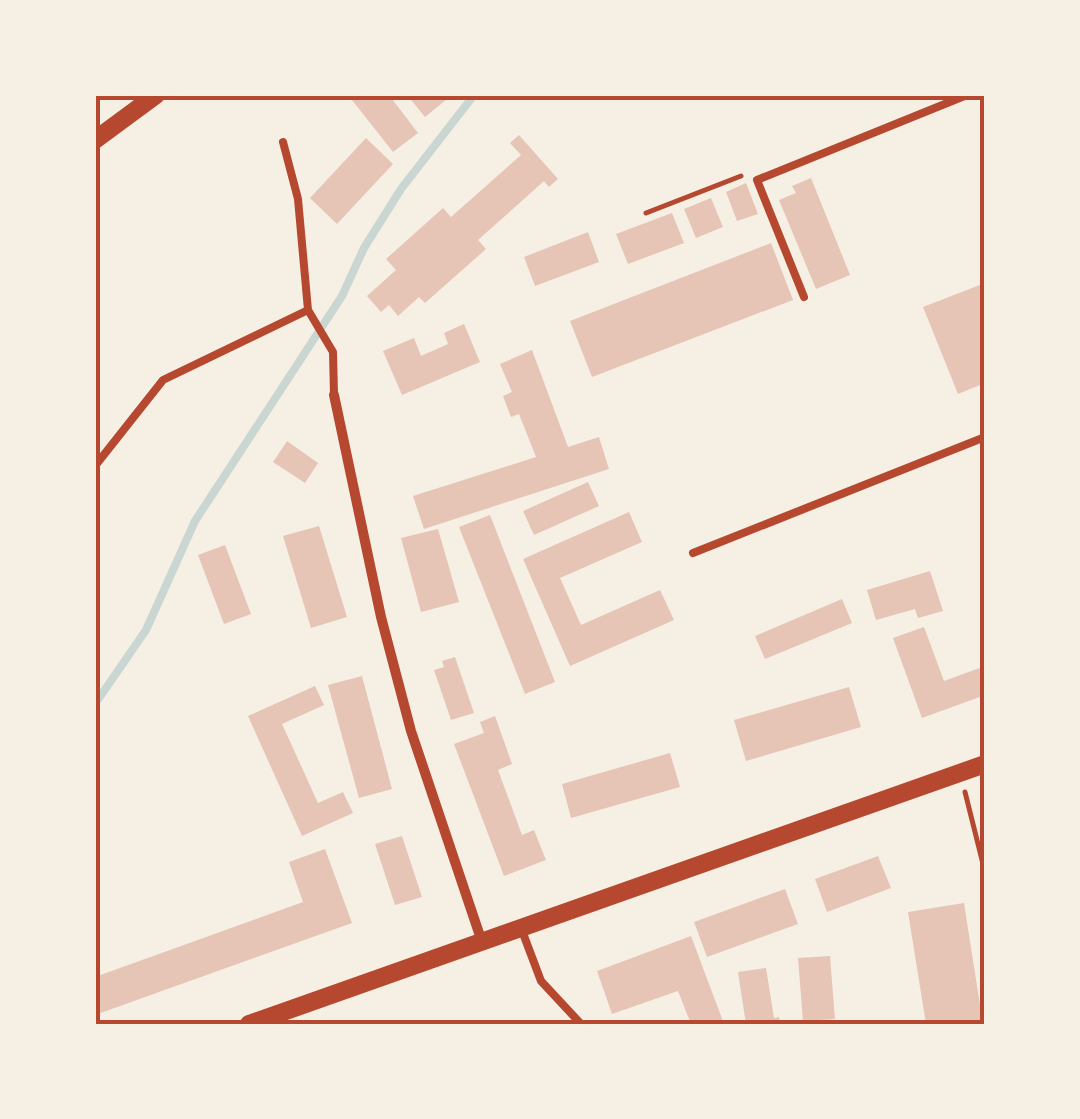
<svg xmlns="http://www.w3.org/2000/svg" width="1080" height="1119" viewBox="0 0 1080 1119" font-family="Roboto,sans-serif">
  <style>
    .lines { fill: none; stroke-linecap: round; stroke-linejoin: round }
    .stream { stroke: #c9d6d2; stroke-width: 8 }
    .building { fill: #e6c5b7 }
    .path { stroke: #b5482f; stroke-width: 5 }
    .service { stroke: #b5482f; stroke-width: 8 }
    .minor { stroke: #b5482f; stroke-width: 10 }
    .tertiary { stroke: #b5482f; stroke-width: 18 }
    .neatline { fill: none; stroke: #b5482f; stroke-width: 4 }
  </style>
  <rect width="100%" height="100%" fill="#f6efe4"/>
  <g class="lines">
    <path class="stream" d="M95,704l51,-74 49,-109 147,-225 22,-48 37,-59 73,-94"/>
  </g>
  <path class="building" d="M358,95h31l29,38 -25,19 -41,-52z
    M407,95h45l-27,22z
    M519,135l39,44 -9,8 -5,-6 -66,59 8,9 -61,54 -6,-6 -21,19 -9,-11 -8,7 -14,-16 29,-26 -10,-11 57,-51 8,9 70,-62 -11,-12z
    M366,138l27,26 -56,60 -27,-26z
    M811,178l39,97 -34,14 -37,-89 17,-7 -4,-7z
    M746,183l12,31 -21,7 -11,-29z
    M711,198l12,29 -27,11 -12,-29z
    M672,213l12,30 -56,21 -12,-30z
    M588,232l11,30 -64,24 -11,-29z
    M771,243l22,57 -201,77 -22,-56z
    M985,283v100l-27,11 -35,-87z
    M464,324l16,38 -78,33 -19,-44 31,-13 7,18 27,-12 -4,-11z
    M532,350l36,97 31,-10 10,32 -185,60 -11,-33 123,-39 -17,-43 -8,3 -8,-21 9,-4 -12,-28z
    M287,441l31,22 -13,20 -32,-21z
    M588,482l11,24 -65,29 -11,-24z
    M629,512l13,30 -82,36 21,47 79,-35 14,30 -104,46 -47,-107z
    M490,515l65,167 -30,12 -66,-167z
    M319,526l28,91 -36,11 -28,-92z
    M438,529l21,73 -38,10 -20,-74z
    M225,545l26,69 -27,10 -26,-69z
    M930,571l13,40 -25,7 -3,-9 -39,11 -9,-30z
    M842,599l10,24 -87,36 -10,-23z
    M924,627l20,54 41,-15v29l-63,23 -29,-80z
    M455,657l19,56 -23,7 -17,-50 10,-3 -2,-6z
    M362,676l30,113 -33,9 -31,-113z
    M315,686l9,19 -42,19 36,79 25,-11 10,21 -51,23 -54,-120z
    M849,687l12,40 -115,34 -12,-41z
    M495,716l17,48 -14,6 24,65 12,-5 12,30 -42,16 -50,-132 30,-11 -4,-11z
    M670,753l10,34 -109,31 -9,-34z
    M402,836l20,61 -27,8 -20,-61z
    M325,849l27,74 -257,92v-38l208,-75 -14,-40z
    M878,856l13,32 -64,24 -12,-33z
    M785,889l13,35 -91,33 -13,-35z
    M964,903l19,121h-57l-18,-112z
    M691,936l33,88h-33l-13,-33 -66,23 -15,-43z
    M830,956l5,63 -32,2 -5,-63z
    M766,968l8,50 5,-1 1,7h-34l-8,-52z"/>
  <g class="lines">
    <path class="path" d="M646,213l95,-37
      M965,792l20,80"/>
    <path class="service" d="M283,142l15,57 10,111 25,42 1,43
      M804,297l-47,-117 210,-85
      M95,466l68,-86 145,-70
      M693,553l292,-116
      M521,928l20,53 40,43"/>
    <path class="minor" d="M334,395l47,222 30,114 71,211"/>
    <path class="tertiary" d="M95,140l61,-45
      M249,1024l736,-260"/>
  </g>
  <rect width="1080" height="1119" fill="none" stroke="#f6efe4" stroke-width="195"/>
  <rect x="98" y="98" width="884" height="924" class="neatline"/>
</svg>
